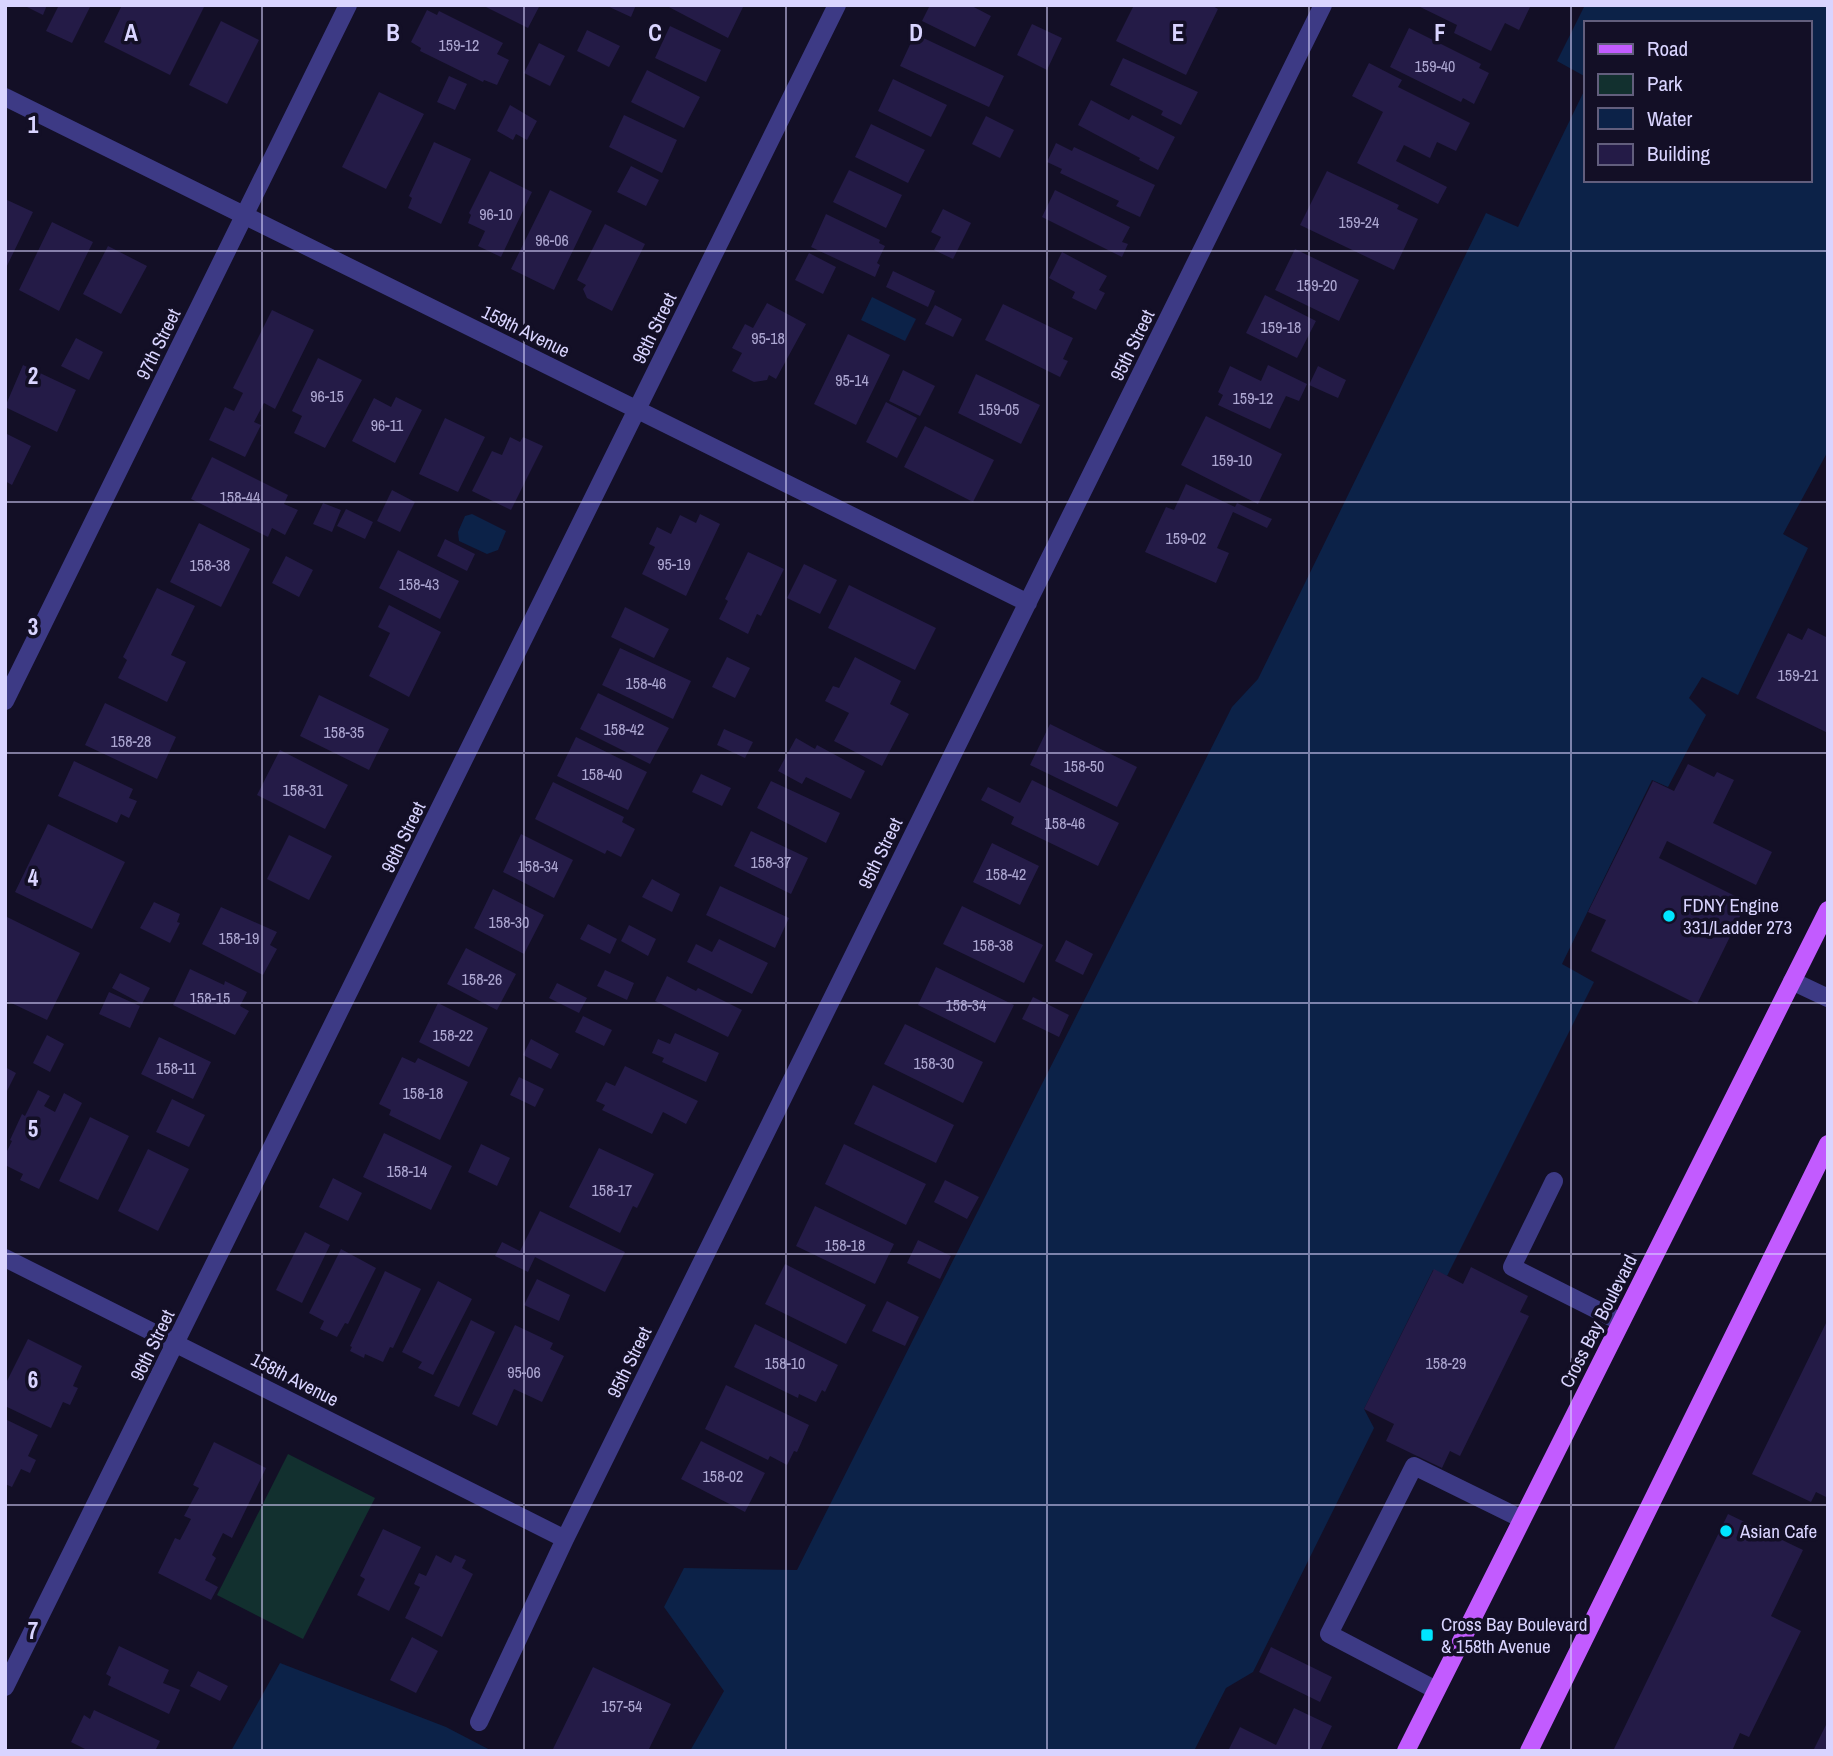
<svg xmlns="http://www.w3.org/2000/svg" width="1833" height="1756" viewBox="0 0 1833 1756" font-family="'Archivo Narrow',sans-serif">
  <style>
    .green { fill: #12302f }
    .water { fill: #0c2248 }
    .building { fill: #241b47 }
    .lines { fill: none; stroke-linecap: round; stroke-linejoin: round }
    .lane { stroke: #3d3a85; stroke-width: 18 }
    .street { stroke: #3d3a85; stroke-width: 18 }
    .primary { stroke: #c25bff; stroke-width: 18 }
    .grid { fill: none; stroke: #d9d4ff; stroke-width: 2; stroke-opacity: 0.55 }
    .poi-dot { fill: #00e5ff; stroke: #130f26; stroke-width: 2.5 }
    .labels { text-anchor: middle; stroke-width: 7; stroke-linejoin: round; paint-order: stroke }
    .number-label { font-size: 16px; fill: #aca6d1 }
    .street-label { font-size: 19px; fill: #d9d4ff; stroke: #130f26 }
    .poi-label { font-size: 19px; fill: #d9d4ff; stroke: #130f26; text-anchor: start }
    .grid-label { font-size: 23px; text-anchor: middle; font-weight: bold; fill: #d9d4ff; stroke: #130f26; stroke-width: 7; stroke-linejoin: round; paint-order: stroke }
  </style>
  <rect width="100%" height="100%" fill="#130f26"/>
  <path class="green" d="M288,1454l87,44 -72,141 -86,-44z"/>
  <path class="water" d="M1585,5h243v446l-45,83 25,14 -70,147 -36,-18 -13,21 17,17 -38,72 -16,-7 -90,184 32,18 -147,294 -14,-6 -69,139 10,19 -121,244 -27,16 -32,63h-504l34,-60 -60,-84 20,-39 113,2 435,-863 26,-28 228,-466 32,14 68,-140v93h224v-157h-224v54l-29,-16z
    M872,297l44,22 -11,22 -44,-21z
    M472,514l34,17 -8,19 -11,4 -28,-13 -1,-9 7,-16z
    M280,1663l166,64 46,24h-261z"/>
  <path class="building" d="M23,5h24l-4,10z
    M59,5h32l-19,38 -26,-12z
    M122,5h83l-35,70 -66,-33z
    M482,5h58l-12,23z
    M605,5h31l-5,12z
    M665,5h79l-16,33z
    M930,5h40l21,11 -16,31 -53,-26z
    M1134,5h77l7,4 -32,66 -70,-34z
    M1416,5h115l-12,25 -14,-7 -14,28 -37,-18 3,-8z
    M427,10l10,5 2,-4 64,32 -6,11 12,6 -12,25 -13,-5 -1,2 -63,-31 1,-3 -10,-6z
    M221,21l38,19 -32,64 -38,-19z
    M1032,24l30,14 -15,32 -30,-15z
    M670,26l51,24 -15,32 -51,-24z
    M1409,28l72,36 -2,4 10,5 -15,31 -11,-6 -2,4 -71,-35z
    M587,30l33,16 -11,21 -32,-16z
    M915,34l89,42 -15,31 -89,-41z
    M539,43l26,13 -15,30 -26,-13z
    M1123,58l75,34 -17,33 -20,-10 2,-4 -53,-26z
    M1369,63l33,17 -4,7 72,36 -14,28 -19,-9 -7,16 -26,-13 -8,16 51,26 -9,17 -81,-41 26,-51 -31,-16z
    M647,70l53,27 -16,31 -53,-26z
    M449,76l18,8 -12,26 -18,-8z
    M893,79l54,26 -16,32 -53,-26z
    M379,92l45,22 -38,75 -44,-22z
    M1091,100l38,20 3,-5 43,22 -17,33 -19,-10 1,-2 -62,-33z
    M510,105l27,16 -10,19 -11,-6 -3,6 -16,-9z
    M624,115l53,25 -15,33 -53,-26z
    M986,116l28,14 -14,28 -28,-14z
    M871,124l54,26 -17,33 -53,-26z
    M434,142l37,17 -30,65 -33,-16 4,-10 -3,-2z
    M1056,143l16,8 2,-4 81,38 -15,32 -24,-11 3,-5 -59,-28 2,-4 -15,-7z
    M631,166l28,14 -13,26 -29,-14z
    M849,170l53,25 -16,33 -53,-26z
    M490,171l42,21 -31,65 -23,-11 7,-15 -17,-8 3,-8 -2,-2z
    M1327,171l72,34 -2,4 21,10 -24,51 -94,-45z
    M550,190l42,21 -38,79 -43,-21z
    M1055,190l75,37 -8,15 6,2 -6,13 -80,-40z
    M5,199l28,13 -28,58z
    M943,209l28,14 -18,36 -19,-9 7,-13 -10,-5z
    M826,214l54,26 -1,3 6,3 -8,17 3,2 -5,12 -64,-30z
    M52,222l41,20 -34,69 -40,-21z
    M605,224l40,20 -33,67 -25,-13 -4,-9 3,-4 -9,-5z
    M108,246l39,20 -26,48 -38,-20z
    M1295,249l64,31 -20,41 -64,-31z
    M1062,252l45,24 -8,14 6,3 -9,17 -24,-12 3,-6 -26,-14z
    M809,253l27,14 -13,27 -28,-14z
    M893,271l42,20 -7,16 -42,-20z
    M1265,295l51,26 -19,37 -51,-25z
    M767,303l39,21 -30,55 -7,-4 -2,5 -13,2 -22,-11 10,-18 -10,-5 13,-24 8,4z
    M1003,304l70,34 -10,21 5,2 -8,16 -75,-37z
    M935,305l27,14 -9,18 -28,-13z
    M272,310l42,20 -39,79 -11,-6 -10,19 7,3 -16,32 -36,-17 16,-33 9,4 9,-18 -10,-5z
    M848,334l42,21 -34,70 -42,-21z
    M76,338l27,14 -14,28 -28,-14z
    M318,358l44,22 -37,68 -31,-15 8,-17 -10,-5z
    M23,365l53,25 -19,42 -52,-25z
    M1268,365l39,19 -8,17 -13,-5 -16,33 -52,-24 5,-10 -5,-3 12,-26 31,15z
    M1318,366l28,14 -8,18 -29,-13z
    M903,370l32,16 -15,30 -31,-15z
    M976,374l64,31 -19,39 -63,-31z
    M396,397l26,13 -27,53 -43,-22 22,-43 17,9z
    M886,402l31,16 -20,40 -31,-16z
    M1206,416l76,38 -24,50 -77,-39z
    M445,418l40,19 -27,55 -39,-18z
    M925,426l69,34 -21,42 -69,-35z
    M5,433l26,13 -19,39 -7,-4z
    M510,437l10,5 3,-5 20,9 -32,64 -39,-19 20,-40 10,4z
    M212,457l76,38 -4,9 14,6 -13,25 -13,-7 -4,9 -77,-38z
    M1186,484l49,23 2,-4 35,16 -5,9 -34,-16 -16,36 12,5 -13,30 -71,-31 21,-45 8,3z
    M392,490l23,12 -15,30 -23,-11z
    M323,503l18,7 -9,22 -19,-8z
    M346,509l27,13 -8,17 -28,-13z
    M700,514l20,10 -34,72 -44,-22 13,-27 -6,-3 8,-17 14,7 9,-19 16,8z
    M199,523l51,26 -29,58 -51,-25z
    M445,539l30,15 -8,17 -30,-15z
    M398,550l61,31 -19,38 -61,-31z
    M748,552l36,17 -23,47 -4,-2 -9,20 -29,-15 9,-18 -3,-2z
    M286,556l27,14 -14,27 -27,-14z
    M804,564l33,16 -17,34 -33,-16z
    M849,585l87,43 -21,42 -87,-42z
    M157,588l38,18 -24,49 15,7 -19,40 -49,-24 9,-18 -4,-3z
    M389,605l52,27 -32,65 -40,-21 21,-43 -12,-6z
    M625,607l44,22 -15,29 -43,-21z
    M1808,628l20,10v95l-72,-35 32,-65 14,7z
    M620,648l71,33 -18,38 -71,-34z
    M727,657l23,11 -15,30 -23,-11z
    M855,657l46,24 -11,23 19,10 -27,52 -48,-25 15,-28 -24,-12 8,-15 6,2z
    M598,693l71,35 -19,36 -70,-35z
    M319,695l70,34 -20,41 -69,-34z
    M105,703l71,34 -19,42 -72,-34z
    M1050,724l87,43 -20,40 -87,-42z
    M724,729l29,13 -8,16 -28,-13z
    M576,737l71,35 -19,38 -71,-34z
    M796,738l19,11 2,-4 48,26 -14,28 -45,-22 -4,7 -24,-13z
    M280,750l68,35 -23,44 -68,-34z
    M74,761l59,28 -4,9 8,3 -8,17 -8,-4 -4,9 -59,-27z
    M1688,764l26,13 3,-5 17,8 -21,43 59,29 -16,33 -89,-44 -8,17 88,44 -50,102 -106,-53 15,-31 -18,-8 65,-131 21,10z
    M701,774l30,14 -9,18 -30,-14z
    M1032,780l87,43 -21,43 -87,-42 3,-7 -33,-17 7,-13 32,16z
    M771,781l69,32 -14,30 -69,-35z
    M553,782l71,35 -2,5 13,7 -14,28 -14,-7 -2,4 -70,-35z
    M48,824l77,38 -33,67 -77,-37z
    M751,831l57,27 -17,36 -57,-28z
    M521,834l52,26 -19,38 -51,-26z
    M289,835l43,21 -23,44 -42,-21z
    M992,843l47,23 -19,39 -47,-23z
    M652,879l28,15 -8,18 -30,-15z
    M720,886l69,32 -14,30 -69,-33z
    M493,889l51,26 -20,39 -50,-26z
    M154,902l26,12 -3,8 3,1 -10,20 -30,-15z
    M962,906l81,39 -19,38 -81,-39z
    M221,907l56,25 -7,13 7,4 -14,26 -61,-31z
    M5,916l75,37 -33,67 -42,-20z
    M588,924l29,15 -7,15 -30,-15z
    M629,925l27,14 -8,17 -27,-15z
    M719,939l49,24 -16,31 -65,-32 9,-18 16,8z
    M1066,940l27,14 -10,21 -28,-14z
    M466,948l50,26 -19,36 -50,-26z
    M936,967l78,38 -19,38 -77,-38z
    M190,969l34,16 1,-4 22,11 -7,14 9,5 -14,24 -62,-30z
    M605,970l29,13 -7,17 -30,-14z
    M120,973l30,15 -8,16 -30,-16z
    M667,976l29,15 2,-3 44,22 -14,27 -73,-36z
    M557,983l30,15 -8,15 -30,-15z
    M109,992l31,14 -10,22 -31,-14z
    M1033,997l36,18 -10,22 -37,-18z
    M438,1003l50,25 -19,39 -50,-25z
    M583,1016l29,14 -8,16 -29,-14z
    M905,1024l78,38 -20,41 -79,-39z
    M675,1033l44,20 -13,29 -44,-20 2,-4 -12,-5 6,-14 12,5z
    M47,1035l17,9 -14,28 -17,-9z
    M159,1037l52,25 -18,37 -52,-25z
    M531,1039l28,15 -8,15 -28,-14z
    M402,1057l13,6 3,-5 50,24 -28,58 -51,-25 2,-5 -12,-6z
    M625,1066l73,35 -12,23 -23,-12 -11,22 -50,-24 3,-5 -9,-4 10,-19 9,4z
    M5,1067l11,6 -11,22z
    M519,1077l25,12 -9,18 -25,-12z
    M873,1085l81,40 -18,38 -82,-39z
    M38,1090l12,6 -6,10 11,6 9,-19 18,10 -43,86 -19,-9 3,-6 -18,-9v-10l7,-14 -2,-1 12,-26 3,2z
    M172,1099l33,16 -16,32 -33,-15z
    M90,1117l39,19 -31,64 -39,-19z
    M384,1133l68,33 -21,44 -68,-33z
    M481,1144l29,14 -13,28 -29,-14z
    M844,1144l82,40 -20,41 -81,-41z
    M599,1148l55,26 -17,34 -4,-2 -13,27 -51,-26z
    M148,1149l41,20 -31,62 -40,-20z
    M333,1178l29,15 -14,28 -29,-14z
    M945,1180l34,17 -12,22 -33,-17z
    M815,1206l79,38 -19,40 -79,-38z
    M540,1211l85,41 -20,40 -70,-35 -7,15 -33,-16 7,-14 18,9z
    M305,1232l25,13 -28,58 -26,-13z
    M918,1240l33,16 -11,23 -33,-16z
    M341,1249l35,19 -28,56 -3,-1 -8,14 -17,-8 4,-8 -15,-8z
    M785,1264l81,41 -20,39 -81,-40z
    M1471,1267l57,29 -8,16 9,4 -69,140 -10,-5 -8,17 -56,-27 8,-17 -30,-15 70,-140 29,15z
    M385,1271l36,18 -28,59 -3,-1 -7,15 -18,-8 -1,4 -14,-7 2,-4 -2,-1z
    M537,1279l33,16 -11,26 -35,-16z
    M438,1281l34,18 -39,76 -15,-7 4,-6 -20,-10z
    M887,1301l32,16 -14,29 -33,-15z
    M1828,1319v179l-12,-6 -5,10 -59,-28z
    M471,1320l24,12 -36,75 -25,-11z
    M755,1324l83,41 -13,27 -3,-2 -6,12 -17,-8 -1,4 -64,-31z
    M515,1325l38,18 -3,6 14,7 -22,46 -28,-13 -17,37 -25,-12z
    M28,1339l54,27 -9,20 5,2 -8,17 -7,-3 -12,26 -46,-22v-21z
    M726,1385l83,40 -12,27 -3,-1 -7,14 -17,-9 -2,4 -63,-31z
    M5,1419l33,16 -10,21 8,4 -6,13 -9,-4 -9,18 -7,-3z
    M701,1441l64,32 -20,39 -64,-33z
    M214,1442l52,26 -34,70 -9,-5 -11,22 4,3 -11,22 13,7 -7,13 -53,-27 17,-35 5,2 11,-21 -7,-3 15,-28 -6,-3z
    M1728,1514l75,36 -32,66 30,15 -52,106 -9,-4 -8,18h-119z
    M383,1529l38,18 -32,64 -32,-16 8,-16 -5,-3z
    M436,1555l15,8 4,-8 11,5 -4,8 11,6 -31,63 -37,-19 15,-31 -6,-3 5,-11 7,3z
    M412,1637l26,14 -22,42 -26,-13z
    M119,1646l50,24 -6,13 17,7 -11,24 -61,-29 3,-8 -5,-3z
    M1271,1647l61,30 -12,25 -61,-30z
    M593,1667l78,37 -23,47 -95,-2z
    M198,1671l30,15 -8,15 -30,-15z
    M1294,1708l38,18 -12,25h-92l12,-24 36,18z
    M94,1710l66,31 -5,10h-66l-18,-9 13,-27 6,4z
    M1828,1721v30h-15z"/>
  <g class="lines">
    <path class="lane" d="M1554,1181l-42,86 109,55
      M1436,1690l-107,-56 85,-168 108,53"/>
    <path class="street" d="M5,97l1023,506
      M5,701l343,-696
      M1792,981l36,17
      M5,1258l560,281
      M5,1687l832,-1682
      M479,1722l86,-183 758,-1534"/>
    <path class="primary" d="M1406,1751l422,-841
      M1529,1751l299,-607"/>
  </g>
  <path class="grid" d="M262,5v1746M524,5v1746M786,5v1746M1047,5v1746M1309,5v1746M1571,5v1746M5,251h1823M5,502h1823M5,753h1823M5,1003h1823M5,1254h1823M5,1505h1823"/>
  <g class="poi-dot">
    <circle cx="1669" cy="916" r="7"/>
    <circle cx="1726" cy="1531" r="7"/>
    <rect x="1420" y="1628" width="14" height="14" rx="3.5"/>
  </g>
  <g class="labels">
    <g class="number-label">
      <text x="459" y="51">159-12</text>
      <text x="1435" y="72">159-40</text>
      <text x="496" y="220">96-10</text>
      <text x="1359" y="228">159-24</text>
      <text x="552" y="246">96-06</text>
      <text x="1317" y="291">159-20</text>
      <text x="1281" y="333">159-18</text>
      <text x="768" y="344">95-18</text>
      <text x="852" y="386">95-14</text>
      <text x="327" y="402">96-15</text>
      <text x="1253" y="404">159-12</text>
      <text x="999" y="415">159-05</text>
      <text x="387" y="431">96-11</text>
      <text x="1232" y="466">159-10</text>
      <text x="240" y="503">158-44</text>
      <text x="1186" y="544">159-02</text>
      <text x="674" y="570">95-19</text>
      <text x="210" y="571">158-38</text>
      <text x="419" y="590">158-43</text>
      <text x="1798" y="681">159-21</text>
      <text x="646" y="689">158-46</text>
      <text x="624" y="735">158-42</text>
      <text x="344" y="738">158-35</text>
      <text x="131" y="747">158-28</text>
      <text x="1084" y="772">158-50</text>
      <text x="602" y="780">158-40</text>
      <text x="303" y="796">158-31</text>
      <text x="1065" y="829">158-46</text>
      <text x="771" y="868">158-37</text>
      <text x="538" y="872">158-34</text>
      <text x="1006" y="880">158-42</text>
      <text x="509" y="928">158-30</text>
      <text x="239" y="944">158-19</text>
      <text x="993" y="951">158-38</text>
      <text x="482" y="985">158-26</text>
      <text x="210" y="1004">158-15</text>
      <text x="966" y="1011">158-34</text>
      <text x="453" y="1041">158-22</text>
      <text x="934" y="1069">158-30</text>
      <text x="176" y="1074">158-11</text>
      <text x="423" y="1099">158-18</text>
      <text x="407" y="1177">158-14</text>
      <text x="612" y="1196">158-17</text>
      <text x="845" y="1251">158-18</text>
      <text x="785" y="1369">158-10</text>
      <text x="1446" y="1369">158-29</text>
      <text x="524" y="1378">95-06</text>
      <text x="723" y="1482">158-02</text>
      <text x="622" y="1712">157-54</text>
    </g>
    <g class="street-label">
      <text transform="translate(654 328) rotate(-64)" y="7">96th Street</text>
      <text transform="translate(526 331) rotate(26)" y="7">159th Avenue</text>
      <text transform="translate(158 344) rotate(-64)" y="7">97th Street</text>
      <text transform="translate(1132 345) rotate(-64)" y="7">95th Street</text>
      <text transform="translate(403 837) rotate(-64)" y="7">96th Street</text>
      <text transform="translate(880 853) rotate(-64)" y="7">95th Street</text>
      <text transform="translate(1598 1321) rotate(-63)" y="7">Cross Bay Boulevard</text>
      <text transform="translate(152 1345) rotate(-64)" y="7">96th Street</text>
      <text transform="translate(629 1362) rotate(-64)" y="7">95th Street</text>
      <text transform="translate(295 1379) rotate(27)" y="7">158th Avenue</text>
    </g>
    <g class="poi-label">
      <text x="1683" y="912">FDNY Engine<tspan x="1683" dy="22">331/Ladder 273</tspan></text>
      <text x="1740" y="1538">Asian Cafe</text>
      <text x="1441" y="1631">Cross Bay Boulevard<tspan x="1441" dy="22">&amp; 158th Avenue</tspan></text>
    </g>
  </g>
  <g class="grid-label">
    <text x="131" y="41">A</text>
    <text x="393" y="41">B</text>
    <text x="655" y="41">C</text>
    <text x="916" y="41">D</text>
    <text x="1178" y="41">E</text>
    <text x="1440" y="41">F</text>
    <text x="33" y="133">1</text>
    <text x="33" y="384">2</text>
    <text x="33" y="635">3</text>
    <text x="33" y="886">4</text>
    <text x="33" y="1137">5</text>
    <text x="33" y="1388">6</text>
    <text x="33" y="1639">7</text>
  </g>
  <rect width="1833" height="1756" fill="none" stroke="#d9d4ff" stroke-width="14"/>
  <rect x="1584" y="21" width="228" height="161" fill="#130f26" stroke="#625e7d" stroke-width="2"/>
  <rect x="1598" y="44" width="35" height="10" fill="#c25bff" stroke="#625e7d" stroke-width="2"/>
  <text x="1647" y="56" font-size="21" fill="#d9d4ff">Road</text>
  <rect x="1598" y="74" width="35" height="21" fill="#12302f" stroke="#625e7d" stroke-width="2"/>
  <text x="1647" y="91" font-size="21" fill="#d9d4ff">Park</text>
  <rect x="1598" y="108" width="35" height="21" fill="#0c2248" stroke="#625e7d" stroke-width="2"/>
  <text x="1647" y="126" font-size="21" fill="#d9d4ff">Water</text>
  <rect x="1598" y="144" width="35" height="21" fill="#241b47" stroke="#625e7d" stroke-width="2"/>
  <text x="1647" y="161" font-size="21" fill="#d9d4ff">Building</text>
</svg>
